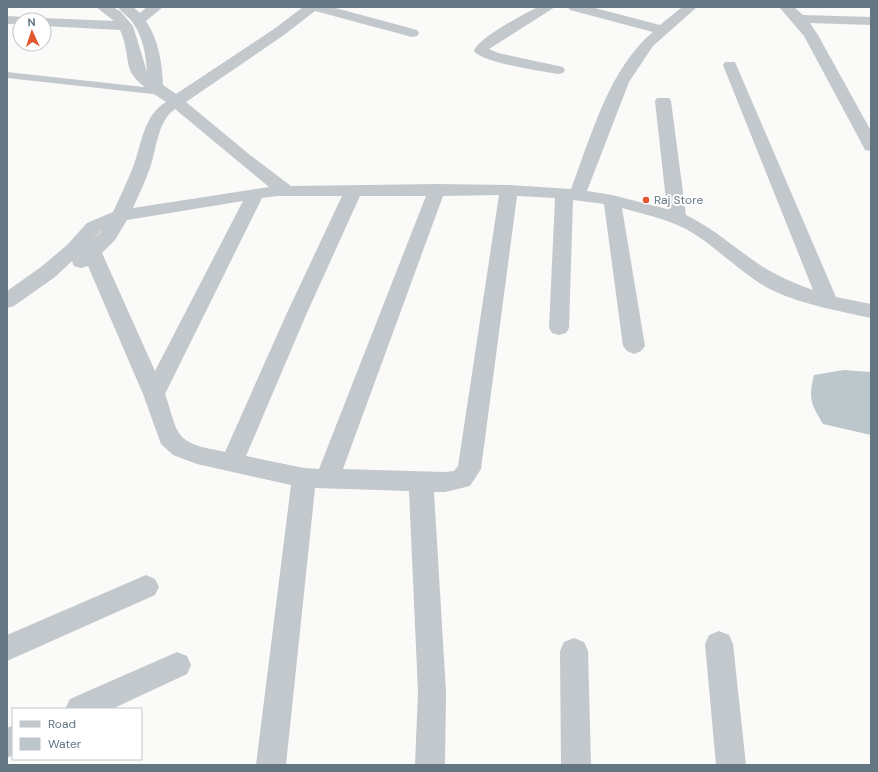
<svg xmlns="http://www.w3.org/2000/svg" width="878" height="772" viewBox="0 0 878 772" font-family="'DM Sans',sans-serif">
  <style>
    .water { fill: #bbc7cb }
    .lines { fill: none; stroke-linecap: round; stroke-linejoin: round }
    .lane { fill: #c3c8cc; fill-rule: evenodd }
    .street { fill: #c3c8cc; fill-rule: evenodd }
    .poi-dot { fill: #e4572e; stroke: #fff; stroke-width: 1.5 }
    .labels { text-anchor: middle; stroke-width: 4; stroke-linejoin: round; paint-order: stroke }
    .poi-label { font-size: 12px; fill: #657683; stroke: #fff; text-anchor: start }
  </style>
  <rect width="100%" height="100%" fill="#fafaf8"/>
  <path class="water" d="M844,370l27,2v63l-48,-11c-12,-20 -15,-26 -9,-49z"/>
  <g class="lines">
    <path class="lane" d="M7,72l155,17 5,3 -5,3 -155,-17z"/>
    <path class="street" d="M96,7h17l8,5 12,14 14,46c-1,-17 -4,-35 -14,-49 -4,-6 -11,-10 -15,-16h15l7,6 7,-6h16l-17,14c13,20 16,42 17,64l13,9 98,-65 29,-22h29l85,23 2,3 -2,3 -5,1 -97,-26 -31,24 -98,67 64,53 41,31 146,-2 72,1 62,4c20,-52 38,-121 82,-157l-83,-22 -2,-3h23l69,18 22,-18h15l-44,39 -24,36 -42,109 25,4 55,14 -12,-108 2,-3h12l2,3 15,114c27,13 49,33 74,50 17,11 34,18 53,25l-90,-225 2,-3h10l101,235 35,7v14c-32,-7 -67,-13 -97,-27 -33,-16 -57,-45 -88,-62 -20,-10 -42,-15 -64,-21l23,138 -4,5 -7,3 -7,-3 -4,-5 -19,-142 -31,-4 -4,128 -3,5 -7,2 -7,-2 -3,-5 6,-130 -38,-2 -36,273 -11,17 -25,6h-11l12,200 -1,73h-30l3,-73 -9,-201 -94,-3 -29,277h-30l35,-280 -94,-21 -24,-9 -12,-11 -18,-50 -55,-128 -7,2 -7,-2 -2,-5 -17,16 -41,29 -7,2v-17l34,-24 26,-22 20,-22 26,-11c7,-15 14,-30 20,-45 9,-23 10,-51 33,-65 -13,-9 -33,-20 -37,-35 -3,-13 -3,-25 -9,-37l-76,-4v-6h-6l6,-2 70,3zM175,109l94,78 -136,21c6,-14 13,-28 18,-43 6,-19 7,-44 24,-56zM499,195l-41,271 -4,5 -9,1 -102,-3 100,-273zM277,196h65l-56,119 -61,137c-15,-4 -37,-5 -46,-19 -6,-9 -10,-29 -14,-39l97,-196zM360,196h66l-107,273 -15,-1 -58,-12 60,-141zM243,201l-88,170 -53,-118 13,-13 12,-20zM102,230l-1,2 -10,9z
      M538,7h17l-66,42 9,4 65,14 2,3 -2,3 -5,1c-17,-3 -76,-11 -84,-23 4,-13 50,-37 64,-44z
      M779,7h15l9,8 68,2v8l-61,-2 8,12 53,96v20l-6,-1 -2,-4 -59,-110z
      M7,16l18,1 2,3h-7v4h-13z
      M146,575l9,4 4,8 -4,8 -148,66v-26z
      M719,631l10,4 4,9 13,121h-30l-11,-121 4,-9z
      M574,638l10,4 4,9 3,114h-30l-1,-114 4,-9z
      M177,652l10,4 4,9 -4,9 -75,35h-47l5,-10z
      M13,725v30l-6,3v-30z"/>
  </g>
  <circle class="poi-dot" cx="646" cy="200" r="4"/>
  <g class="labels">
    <g class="poi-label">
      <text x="654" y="204">Raj Store</text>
    </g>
  </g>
  <rect width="878" height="772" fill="none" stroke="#657683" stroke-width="16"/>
  <rect x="12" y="708" width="130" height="52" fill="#ffffff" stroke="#c1c8cd"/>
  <rect x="20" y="721" width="20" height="6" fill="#c3c8cc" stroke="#c1c8cd"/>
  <text x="48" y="728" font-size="12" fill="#657683">Road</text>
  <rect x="20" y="738" width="20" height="12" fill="#bbc7cb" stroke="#c1c8cd"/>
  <text x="48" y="748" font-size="12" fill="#657683">Water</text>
  <g transform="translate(32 32) rotate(357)"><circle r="19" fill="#ffffff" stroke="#c1c8cd"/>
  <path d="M0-3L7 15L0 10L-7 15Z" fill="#e4572e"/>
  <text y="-6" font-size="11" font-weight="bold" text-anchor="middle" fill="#657683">N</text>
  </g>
</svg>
